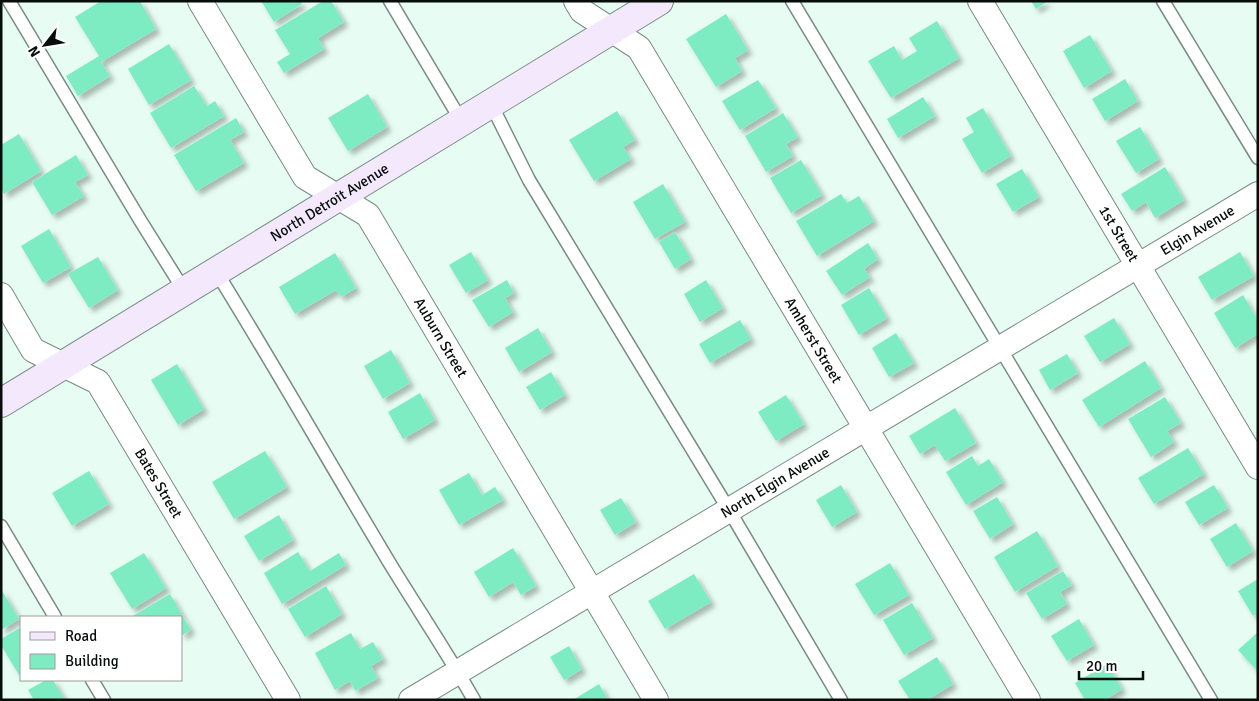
<svg xmlns="http://www.w3.org/2000/svg" width="1259" height="701" viewBox="0 0 1259 701" font-family="Signika,sans-serif">
  <style>
    .building { fill: #7decc3; filter: url(#shadow) }
    .lines { fill: none; stroke-linecap: round; stroke-linejoin: round }
    .lane-casing { stroke: #778c83; stroke-width: 15 }
    .street-casing { stroke: #778c83; stroke-width: 26 }
    .secondary-casing { stroke: #778c83; stroke-width: 30 }
    .lane { stroke: #fff; stroke-width: 12 }
    .street { stroke: #fff; stroke-width: 24 }
    .secondary { stroke: #f3e8fc; stroke-width: 28 }
    .labels { text-anchor: middle; stroke-width: 5; stroke-linejoin: round; paint-order: stroke }
    .street-label { font-size: 15px; fill: #060d0a; stroke: #fff }
  </style>
  <defs>
    <filter id="shadow"><feDropShadow dx="4.5" dy="4.5" stdDeviation="2.5" flood-color="#0004"/></filter>
  </defs>
  <rect width="100%" height="100%" fill="#e7fdf3"/>
  <path class="building" d="M101,1h39l16,28 -55,33 9,14 -32,20 -12,-20 33,-20 -24,-39z
    M261,1h39l2,3 -28,18z
    M323,1h8l13,21 -26,16 6,11 -40,24 -7,-11 13,-8 -15,-24z
    M1031,1h17l-12,8z
    M726,14l22,36 -13,8 7,13 -26,16 -30,-48z
    M937,21l22,37 -68,40 -23,-37 26,-15 8,14 15,-9 -8,-13z
    M1090,35l22,36 -28,17 -21,-37z
    M169,44l22,36 -42,25 -21,-36z
    M1125,79l13,22 -33,20 -13,-22z
    M758,80l18,28 -36,22 -18,-29z
    M194,86l13,20 8,-5 9,15 -53,32 -21,-35z
    M368,94l19,33 -39,24 -20,-33z
    M923,97l12,19 -37,22 -11,-19z
    M983,108l28,48 -29,17 -20,-34 12,-7 -8,-14z
    M617,111l18,29 -12,7 8,12 -37,22 -25,-41z
    M783,113l15,24 -12,7 7,12 -27,16 -21,-36z
    M236,118l8,14 -14,8 14,23 -48,28 -22,-36z
    M1140,127l19,32 -23,14 -20,-32z
    M19,134l22,37 -37,23 -3,-6v-43z
    M76,155l12,20 -13,7 9,14 -32,19 -20,-33z
    M801,160l21,35 -31,18 -21,-35z
    M1165,167l19,33 -29,18 -9,-16 -14,9 -11,-17z
    M1022,169l17,28 -26,15 -17,-28z
    M663,184l22,38 -30,17 -22,-37z
    M841,194l6,9 12,-7 15,25 -57,35 -21,-35z
    M49,229l22,38 -28,16 -22,-37z
    M675,232l16,27 -16,10 -16,-27z
    M868,243l10,16 -14,10 6,8 -28,18 -16,-24z
    M471,252l17,28 -22,13 -17,-28z
    M1240,252l14,24 -42,24 -14,-23z
    M335,253l21,35 -15,9 -5,-7 -41,24 -16,-27z
    M98,257l20,33 -29,18 -21,-34z
    M507,280l7,13 -9,5 8,14 -24,15 -17,-27z
    M706,280l17,28 -23,14 -16,-28z
    M869,288l18,30 -28,17 -18,-30z
    M1243,295l15,26v13l-23,14 -21,-35z
    M1114,318l16,26 -30,18 -16,-26z
    M740,320l11,19 -41,24 -11,-19z
    M538,328l14,24 -33,20 -14,-24z
    M896,333l18,30 -25,14 -17,-29z
    M391,350l19,33 -27,16 -19,-33z
    M1067,354l11,19 -28,17 -11,-20z
    M1145,361l16,27 -62,39 -17,-27z
    M177,364l27,45 -26,16 -27,-45z
    M551,372l14,23 -25,15 -14,-23z
    M420,393l15,27 -32,19 -15,-27z
    M786,395l18,29 -28,17 -18,-29z
    M1165,397l16,26 -14,8 7,11 -23,15 -23,-38z
    M955,408l21,35 -31,18 -10,-16 -15,9 -11,-18z
    M1188,448l16,26 -50,30 -16,-26z
    M265,451l22,36 -53,32 -22,-37z
    M972,456l6,10 11,-7 14,23 -37,23 -20,-33z
    M89,471l20,33 -37,22 -20,-33z
    M469,473l13,22 13,-8 8,13 -44,25 -20,-35z
    M841,485l16,27 -25,15 -16,-27z
    M1214,485l14,23 -29,17 -14,-23z
    M997,497l16,27 -23,15 -17,-28z
    M621,498l15,24 -21,13 -15,-25z
    M279,515l14,25 -34,21 -15,-25z
    M1236,523l17,28 -26,16 -17,-28z
    M1037,531l21,35 -43,26 -21,-35z
    M513,548l23,38 -15,9 -8,-13 -24,15 -15,-25z
    M298,552l12,19 29,-18 7,12 -64,39 -18,-31z
    M144,553l22,35 -34,21 -22,-36z
    M890,563l19,32 -35,20 -19,-31z
    M1063,571l9,14 -12,7 7,12 -25,15 -16,-26z
    M694,574l17,28 -46,27 -17,-28z
    M1258,579v34l-5,3 -15,-25z
    M326,586l16,28 -37,23 -17,-28z
    M1,589l18,30 -18,11z
    M170,594l21,36 -10,6v-19h-50z
    M912,603l21,35 -29,17 -21,-35z
    M1079,619l15,26 -27,16 -16,-25z
    M21,627v46l-2,2 -18,-30v-6z
    M1258,632v40l-20,-22z
    M351,633l9,16 13,-7 10,17 -12,7 7,12 -23,13 -5,-10 -15,9 -20,-37z
    M569,646l13,23 -18,11 -14,-23z
    M937,657l16,27 -26,16h-17l-12,-19z
    M1107,664l15,25 -17,11h-20l-10,-17z
    M46,680h7l12,20h-31l-6,-10z
    M599,684l9,16h-35z"/>
  <g class="lines">
    <g class="lane-casing">
      <path id="lane" d="M9,1l131,219 45,72
        M390,1l72,121
        M792,1l419,699
        M1163,1l95,157
        M491,104l38,76 200,330 112,190
        M217,273c60,97 116,196 175,294 27,44 56,87 82,133
        M1,526l54,91
        M92,680l12,20"/>
    </g>
    <g class="street-casing">
      <g id="street">
        <path id="s1" d="M200,1l105,176 63,38 288,485"/>
        <path id="s2" d="M576,1l6,10 57,37 389,652"/>
        <path id="s3" d="M980,1l278,466"/>
        <path id="s4" d="M1,295l32,55 65,32 190,318"/>
        <path id="s5" d="M411,700l847,-506"/>
      </g>
    </g>
    <g class="secondary-casing">
      <g id="secondary">
        <path id="s6" d="M1,403l658,-402"/>
      </g>
    </g>
    <use href="#lane" class="lane"/>
    <use href="#street" class="street"/>
    <use href="#secondary" class="secondary"/>
  </g>
  <g class="labels">
    <g class="street-label">
      <text dy="5" stroke="none"><textPath href="#s6" startOffset="385">North Detroit Avenue</textPath></text>
      <text dy="5" stroke="none"><textPath href="#s5" startOffset="916">Elgin Avenue</textPath></text>
      <text dy="5" stroke="none"><textPath href="#s3" startOffset="271">1st Street</textPath></text>
      <text dy="5" stroke="none"><textPath href="#s1" startOffset="421">Auburn Street</textPath></text>
      <text dy="5" stroke="none"><textPath href="#s2" startOffset="420">Amherst Street</textPath></text>
      <text dy="5" stroke="none"><textPath href="#s4" startOffset="254">Bates Street</textPath></text>
      <text dy="5" stroke="none"><textPath href="#s5" startOffset="424">North Elgin Avenue</textPath></text>
    </g>
  </g>
  <rect width="1259" height="701" fill="none" stroke="#060d0a" stroke-width="5"/>
  <rect x="20" y="616" width="162" height="65" fill="#ffffff" stroke="#9b9e9d"/>
  <rect x="30" y="632" width="25" height="8" fill="#f3e8fc" stroke="#9b9e9d"/>
  <text x="65" y="641" font-size="15" fill="#060d0a">Road</text>
  <rect x="30" y="654" width="25" height="15" fill="#7decc3" stroke="#9b9e9d"/>
  <text x="65" y="666" font-size="15" fill="#060d0a">Building</text>
  <g transform="translate(45 45) rotate(239)" stroke="#ffffff" stroke-width="4" paint-order="stroke">
  <path d="M0-4L9 19L0 12L-9 19Z" fill="#060d0a"/>
  <text y="-8" font-size="14" font-weight="bold" text-anchor="middle" fill="#060d0a">N</text>
  </g>
  <path d="M1079 671v8h64v-8" fill="none" stroke="#060d0a" stroke-width="2.5"/>
  <text x="1086" y="671" font-size="15" fill="#060d0a" stroke="#ffffff" stroke-width="4" paint-order="stroke">20 m</text>
</svg>
